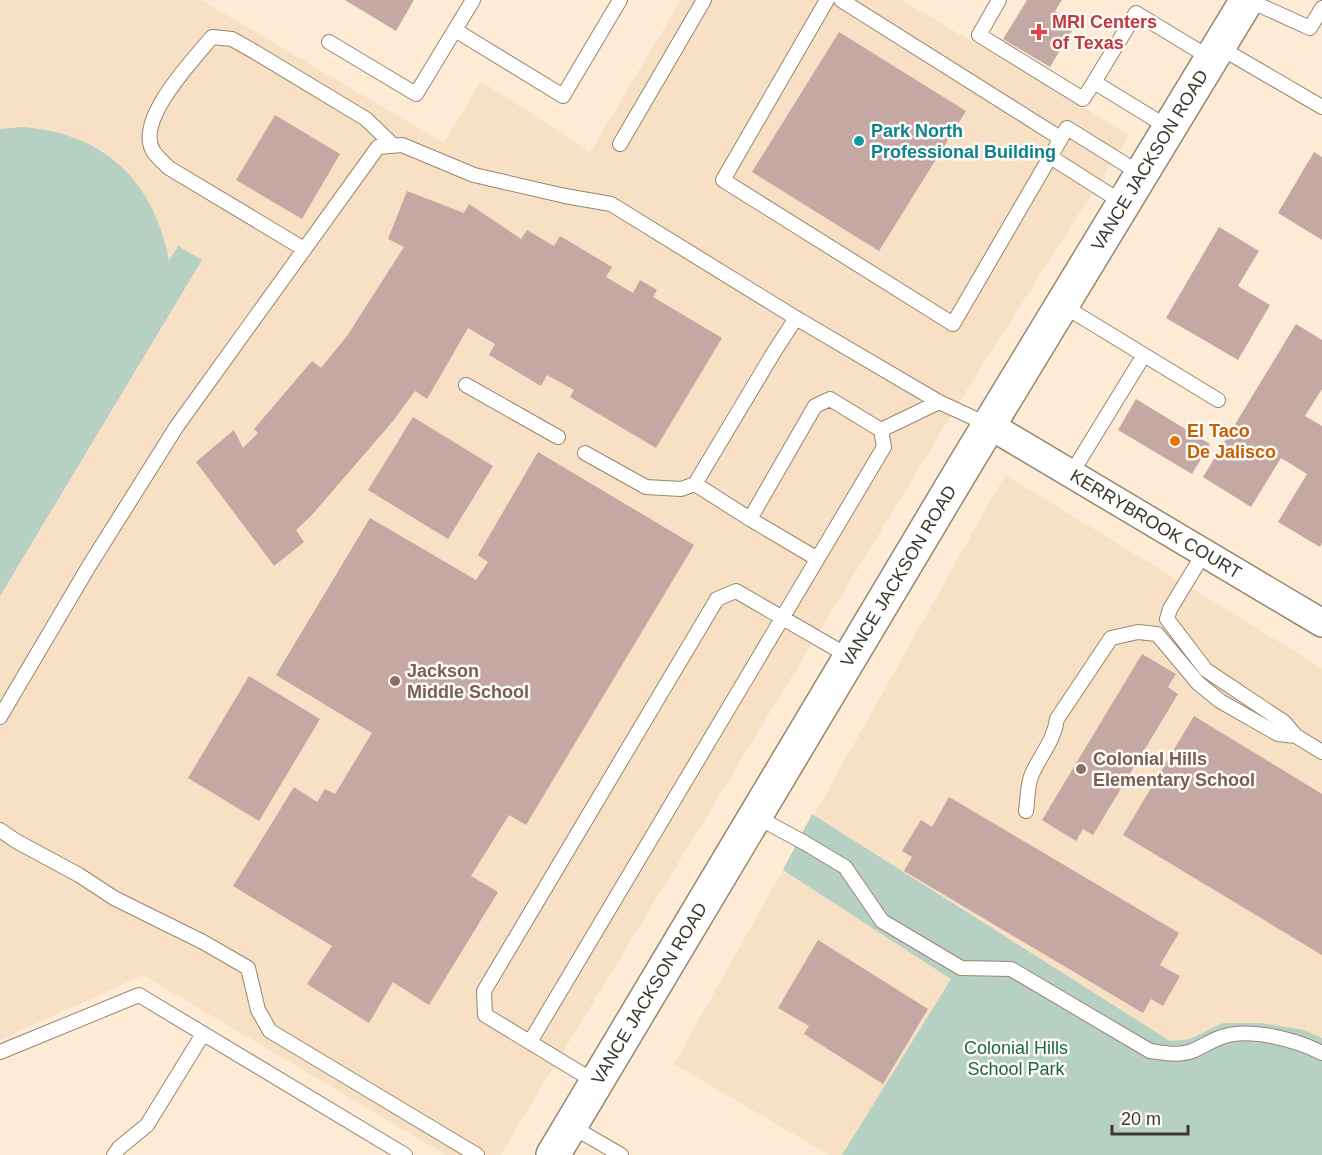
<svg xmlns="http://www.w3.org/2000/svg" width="1322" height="1155" viewBox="0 0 1322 1155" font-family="Helvetica,sans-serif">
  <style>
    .built { fill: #f7e0c4 }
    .green { fill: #b6d1c3 }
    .building { fill: #c5a7a4 }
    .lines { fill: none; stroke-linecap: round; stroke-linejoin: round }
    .lane-casing { stroke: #968672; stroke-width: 16 }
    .street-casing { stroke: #968672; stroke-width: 30 }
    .secondary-casing { stroke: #968672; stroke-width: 36 }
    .lane { stroke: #fff; stroke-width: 14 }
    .street { stroke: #fff; stroke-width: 27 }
    .secondary { stroke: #fff; stroke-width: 33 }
    .health-dot { fill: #e0444e; stroke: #fefbf6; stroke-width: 2 }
    .culture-dot { fill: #0f9aa8; stroke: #fefbf6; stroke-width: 2 }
    .food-dot { fill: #e8710a; stroke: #fefbf6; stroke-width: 2 }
    .education-dot { fill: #8d6e63; stroke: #fefbf6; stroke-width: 2 }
    .labels { text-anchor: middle; stroke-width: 5; stroke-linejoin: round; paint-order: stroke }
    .health-label { font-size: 18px; font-weight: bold; fill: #be3a42; stroke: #fefbf6; text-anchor: start }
    .culture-label { font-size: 18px; font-weight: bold; fill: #0d838f; stroke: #fefbf6; text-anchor: start }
    .street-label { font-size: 18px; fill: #3e372e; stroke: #fefbf6 }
    .food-label { font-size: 18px; font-weight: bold; fill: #c56008; stroke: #fefbf6; text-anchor: start }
    .education-label { font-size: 18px; font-weight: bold; fill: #785e54; stroke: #fefbf6; text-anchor: start }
    .park-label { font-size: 18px; fill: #1c654a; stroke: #fefbf6 }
  </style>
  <rect width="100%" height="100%" fill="#fdebd5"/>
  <path class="built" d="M0,0h201l243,143 37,-62 109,71 91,-152h221l227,135 -161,253 -468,767h-54l-303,-180 -143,65z
    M1005,475l317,193v487h-493l-155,-91z"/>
  <path class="green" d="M21,127c82,5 134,54 148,134l9,-15 24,14 -202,336v-467z
    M812,814l358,227 20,-2 33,-16h38l42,7 19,8v117h-480l109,-176 -168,-109z"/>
  <path class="building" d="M345,0h69l-18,31z
    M1027,0h35l-7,11 21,13 -26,43 -47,-28z
    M839,32l127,79 -87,140 -127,-79z
    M275,115l65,39 -38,65 -66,-39z
    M1314,152l8,5v83l-44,-27z
    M407,191l57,22 5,-9 52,35 6,-9 27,16 6,-10 52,31 -6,10 27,16 7,-13 17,10 -4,7 69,41 -66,110 -86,-51 4,-7 -27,-15 -6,11 -52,-31 6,-11 -27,-16 -41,71 -12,-8 -22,30 -82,95 -15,14 8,12 -30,24 -78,-104 38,-32 9,18 15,-15 -4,-4 58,-68 9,7 26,-32 57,-89 -16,-8z
    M1219,227l40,24 -21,35 32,19 -32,55 -72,-42z
    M1296,324l26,16v49l-17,27 17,10v117l-2,4 -42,-25 29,-48 -26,-16 -30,49 -48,-30z
    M1136,399l74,45 -18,30 -74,-44z
    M413,417l80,49 -45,73 -80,-49z
    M538,452l156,93 -168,280 -17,-10 -38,61 27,16 -69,113 -36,-23 -24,41 -62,-39 25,-38 -99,-60 61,-99 23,15 8,-13 10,5 37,-61 -96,-58 94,-157 106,62 12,-18 -10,-7z
    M1142,654l34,20 -8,13 10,7 -85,141 -10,-6 -7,12 -34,-21z
    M249,676l71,43 -61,102 -71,-43z
    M1194,716l128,78v161l-199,-120z
    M949,797l230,136 -19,32 20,11 -17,30 -12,-7 -8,14 -239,-142 8,-14 -10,-6 19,-31 11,7z
    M818,940l110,69 -45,75 -79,-50 5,-8 -31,-18z"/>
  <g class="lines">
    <g class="lane-casing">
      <path id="lane" d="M827,0l-104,180 230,144 114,-196 74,46
        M841,0l219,138
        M999,0l-20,35 104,64 11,-17
        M1248,0l62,28 12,-20
        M455,30l108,66 57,-96
        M329,42l87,52 57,-94
        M1219,47l103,60
        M1169,128l-75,-46 42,-69 76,46
        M620,144l84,-144
        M1049,156l74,47
        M304,249l-135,-81c-5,-5 -12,-11 -16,-17 -18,-31 40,-91 59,-114l20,2 23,13 111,67 28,27
        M1062,305l156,95
        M466,385l92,52
        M881,430l58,-28
        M585,453l61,34 35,2 14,-5 79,-132 22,-34
        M1071,474l73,-119
        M695,484l55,35
        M1204,553l-34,56 -3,10 39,51 78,52 12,14 26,16
        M0,717l89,-151 88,-140 201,-279 24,-2 72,30 91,21 46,8 185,114 143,84 50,23
        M1026,811c2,-12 1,-27 6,-37 9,-20 22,-33 25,-55l54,-81 27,-6 19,2 41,49 22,18 58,33 18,2
        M755,816l50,27 40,24 37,54 79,47 50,1 139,82c15,2 28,5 42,0 10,-4 20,-11 30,-14 27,-10 75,3 100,16
        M0,830l16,11 63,34 35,23 89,44 45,26 10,42 12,21 207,124
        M530,1042l354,-595 -3,-17 -51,-31 -15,7 -65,113 66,39
        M0,1052l139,-57 266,160
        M597,1083l-112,-68 -1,-24 233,-392 19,-8 114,66
        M571,1126l50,29
        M114,1155l5,-7 28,-23 56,-91"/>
    </g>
    <g class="street-casing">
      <g id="street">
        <path id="s1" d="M989,425l333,198"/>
      </g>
    </g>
    <g class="secondary-casing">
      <g id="secondary">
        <path id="s2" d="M553,1155l413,-692 281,-463"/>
      </g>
    </g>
    <use href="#lane" class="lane"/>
    <use href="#street" class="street"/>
    <use href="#secondary" class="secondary"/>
  </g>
  <path class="health-dot" d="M1036 23h6v6h6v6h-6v6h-6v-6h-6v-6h6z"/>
  <circle class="culture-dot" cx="859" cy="141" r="6"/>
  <circle class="food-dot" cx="1175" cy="441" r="6"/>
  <g class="education-dot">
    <circle cx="395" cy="681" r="6"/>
    <circle cx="1081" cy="769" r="6"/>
  </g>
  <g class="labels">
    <g class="health-label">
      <text x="1052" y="28">MRI Centers<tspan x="1052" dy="21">of Texas</tspan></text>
    </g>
    <g class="culture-label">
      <text x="871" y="137">Park North<tspan x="871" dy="21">Professional Building</tspan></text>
    </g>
    <g class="street-label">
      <text dy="6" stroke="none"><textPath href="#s2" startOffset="1160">VANCE JACKSON ROAD</textPath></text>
      <text dy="6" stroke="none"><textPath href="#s1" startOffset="194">KERRYBROOK COURT</textPath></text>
      <text dy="6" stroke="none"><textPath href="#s2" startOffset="674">VANCE JACKSON ROAD</textPath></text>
      <text dy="6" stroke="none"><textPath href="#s2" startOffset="188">VANCE JACKSON ROAD</textPath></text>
    </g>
    <g class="food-label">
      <text x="1187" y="437">El Taco<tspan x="1187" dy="21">De Jalisco</tspan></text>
    </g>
    <g class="education-label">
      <text x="407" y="677">Jackson<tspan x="407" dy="21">Middle School</tspan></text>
      <text x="1093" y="765">Colonial Hills<tspan x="1093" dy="21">Elementary School</tspan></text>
    </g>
    <g class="park-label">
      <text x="1016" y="1054">Colonial Hills<tspan x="1016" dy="21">School Park</tspan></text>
    </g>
  </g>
  <path d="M1112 1125v9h76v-9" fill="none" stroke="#3e372e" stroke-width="3"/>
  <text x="1121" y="1125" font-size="18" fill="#3e372e" stroke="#fefbf6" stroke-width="4.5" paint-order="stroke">20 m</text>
</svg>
